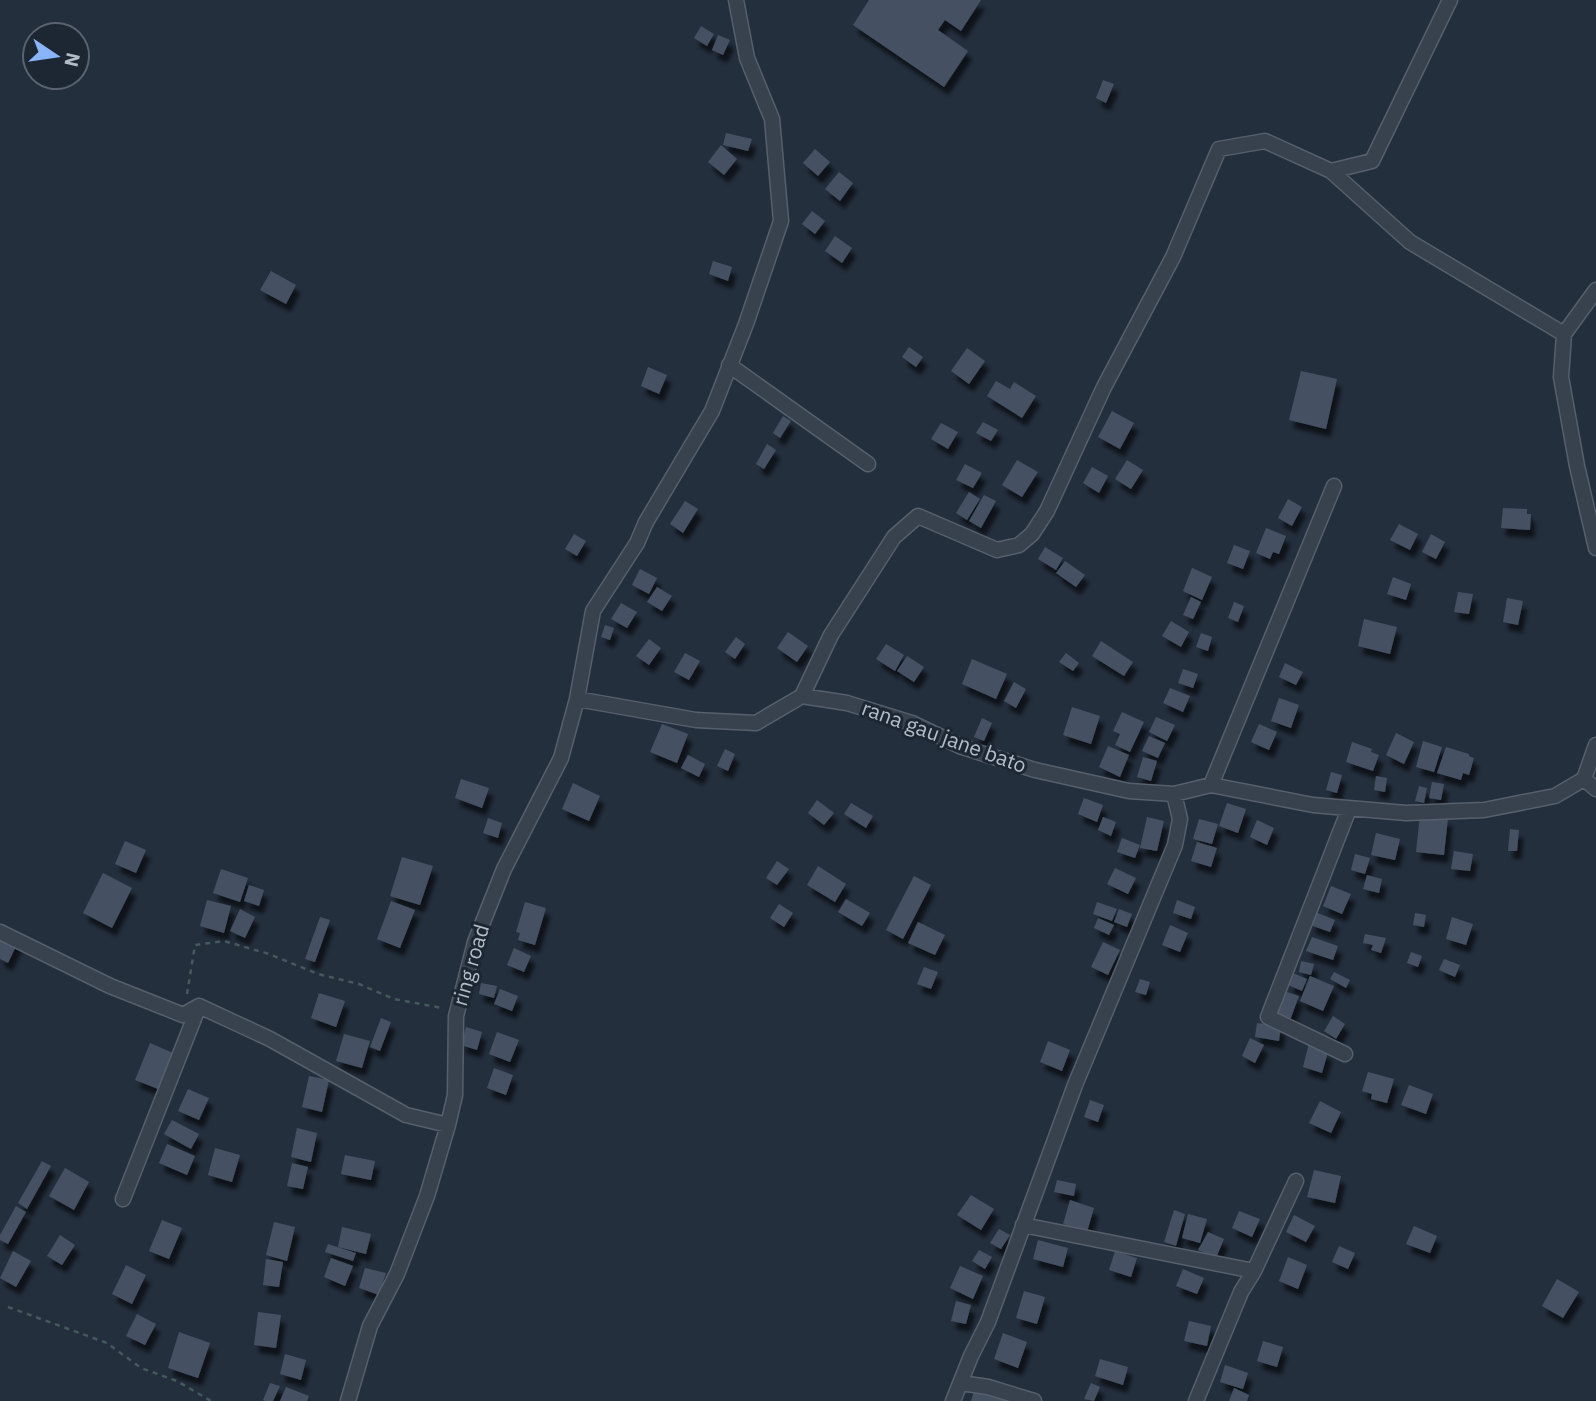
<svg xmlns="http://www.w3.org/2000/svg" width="1596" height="1401" viewBox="0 0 1596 1401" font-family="'IBM Plex Sans',sans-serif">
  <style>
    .building { fill: #455162; filter: url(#shadow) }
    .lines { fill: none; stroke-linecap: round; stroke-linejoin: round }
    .street-casing { stroke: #565f6c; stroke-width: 17 }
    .path { stroke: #44595c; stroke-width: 2.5; stroke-dasharray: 5 5; stroke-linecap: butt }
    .street { stroke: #38414e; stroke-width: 14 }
    .labels { text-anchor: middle; stroke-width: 6; stroke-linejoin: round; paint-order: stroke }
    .street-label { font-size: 21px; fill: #b4bcc9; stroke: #1d2633 }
  </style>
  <defs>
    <filter id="shadow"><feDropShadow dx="4.5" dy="8" stdDeviation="2" flood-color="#0009"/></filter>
  </defs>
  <rect width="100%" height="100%" fill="#242f3e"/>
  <path class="building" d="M869,0h112l-20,31 -16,-11 -7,10 30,21 -24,36 -91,-62z
    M701,26l13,8 -7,12 -13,-8z
    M718,35l12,5 -7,15 -11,-5z
    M1103,80l11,4 -8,19 -10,-5z
    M726,133l26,6 -4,12 -25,-6z
    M721,145l16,14 -13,16 -16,-13z
    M815,149l15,13 -12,14 -15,-13z
    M839,172l14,11 -13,18 -15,-12z
    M812,211l13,10 -10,13 -13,-10z
    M835,236l17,12 -10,15 -17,-12z
    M713,261l19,6 -4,14 -19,-7z
    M271,271l25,14 -10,19 -26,-14z
    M909,347l14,10 -7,10 -14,-10z
    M967,348l18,13 -16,23 -18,-13z
    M648,367l19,8 -8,19 -18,-8z
    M1301,371l36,8 -11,50 -37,-9z
    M996,381l14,8 4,-7 22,14 -14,22 -35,-22z
    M1112,411l22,12 -14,26 -22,-12z
    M783,416l8,5 -11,17 -7,-5z
    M983,422l15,8 -7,11 -15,-8z
    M941,423l17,9 -10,17 -17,-10z
    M767,444l9,6 -12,19 -8,-5z
    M1017,460l21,12 -16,25 -20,-12z
    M1127,460l16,10 -12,19 -16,-10z
    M965,464l17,9 -9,15 -17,-8z
    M1092,467l16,9 -9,17 -16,-10z
    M969,492l11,7 -13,21 -11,-7z
    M984,495l12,6 -15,27 -12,-7z
    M1288,499l14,8 -10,19 -14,-8z
    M685,501l13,8 -15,24 -13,-9z
    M1503,508l24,1v5h4l-1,16 -29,-2z
    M1399,524l19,10 -8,16 -20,-10z
    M1266,528l20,8 -7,18 -6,-2 -3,7 -14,-6z
    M574,534l12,7 -9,15 -12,-7z
    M1431,534l14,8 -9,17 -14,-7z
    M1234,545l16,6 -7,18 -16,-6z
    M1045,547l18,11 -7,12 -18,-11z
    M1065,561l20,14 -9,12 -20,-14z
    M1192,568l20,9 -10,23 -19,-9z
    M640,569l17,9 -8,16 -17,-9z
    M1393,577l18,7 -5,16 -19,-6z
    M657,587l15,9 -10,15 -15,-9z
    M1458,592l15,2 -4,20 -15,-2z
    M1191,597l10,5 -8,17 -10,-4z
    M1507,598l16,3 -5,24 -15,-3z
    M1234,602l10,4 -6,16 -10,-4z
    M621,603l16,9 -10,16 -16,-9z
    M1364,619l33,8 -7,27 -32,-8z
    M1171,621l18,11 -8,15 -19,-11z
    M605,625l9,3 -4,12 -9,-3z
    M788,632l20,14 -11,16 -20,-14z
    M1201,633l11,4 -4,14 -12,-4z
    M736,637l9,7 -10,15 -10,-7z
    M649,639l12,9 -12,17 -13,-9z
    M1101,641l32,21 -9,14 -32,-20z
    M886,644l18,11 -9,16 -19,-12z
    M685,653l15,8 -11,19 -15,-8z
    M1066,653l13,10 -6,8 -14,-9z
    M907,656l17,11 -10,15 -17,-11z
    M972,659l35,15 -11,25 -34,-15z
    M1285,663l18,9 -7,13 -17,-8z
    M1183,669l15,5 -5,14 -15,-5z
    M1014,682l12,7 -10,19 -12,-7z
    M1170,688l20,8 -7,16 -20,-9z
    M1279,698l20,7 -8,23 -20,-7z
    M1072,707l28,9 -9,28 -28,-9z
    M1122,712l22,10 -14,30 -15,-7 5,-11 -7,-3z
    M1156,717l19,8 -8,16 -18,-9z
    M982,718l10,5 -8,18 -10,-4z
    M662,724l26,10 -11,29 -27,-11z
    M1259,724l18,8 -8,18 -18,-8z
    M1396,733l18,9 -10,22 -18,-9z
    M1149,736l16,7 -7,15 -16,-7z
    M1423,741l19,6 -8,25 -18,-5z
    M1352,742l20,7 -1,3 8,3 -6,16 -27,-9z
    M1108,746l21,9 -9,22 -21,-10z
    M1446,747l23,7v2l5,2 -5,17 -6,-2 -2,7 -24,-7z
    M725,749l10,5 -7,17 -11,-5z
    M688,755l17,9 -6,13 -18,-9z
    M1143,757l14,4 -6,20 -14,-4z
    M1331,772l11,3 -5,18 -11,-3z
    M1376,776l11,2 -2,14 -11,-2z
    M461,779l28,9 -7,20 -27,-10z
    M1432,782l12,2 -3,16 -12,-2z
    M573,783l27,13 -11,25 -27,-12z
    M1419,786l8,2 -3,15 -9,-2z
    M1084,798l19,7 -6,17 -19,-8z
    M817,800l17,13 -10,12 -16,-12z
    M851,803l22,13 -7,12 -22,-14z
    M1227,803l19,6 -8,24 -19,-7z
    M1420,815l28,3 -4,37 -28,-3z
    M1103,817l13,5 -5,14 -13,-6z
    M1147,817l17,4 -7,30 -17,-3z
    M488,818l14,5 -4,15 -15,-5z
    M1199,819l19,5 -6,20 -19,-5z
    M1257,820l17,8 -7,17 -17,-8z
    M1510,829l9,1 -2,21h-9z
    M1376,833l24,6 -5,21 -24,-5z
    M1122,838l18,7 -5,13 -18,-6z
    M125,841l21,9 -10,23 -21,-9z
    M1197,842l20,6 -6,19 -20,-6z
    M1454,851l19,3 -3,17 -19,-2z
    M1355,854l15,4 -5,16 -14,-4z
    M402,857l31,9 -13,39 -30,-9z
    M777,861l12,8 -12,16 -11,-7z
    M818,866l28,18 -11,18 -28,-17z
    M1115,868l21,10 -8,16 -21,-10z
    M221,869l27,9 -8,24 -27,-9z
    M103,873l29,15 -20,40 -29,-15z
    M1367,875l15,4 -3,14 -16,-4z
    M914,876l17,9 -28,54 -17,-9z
    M249,885l15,5 -5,16 -15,-5z
    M1331,886l20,8 -9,20 -19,-8z
    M846,899l24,14 -8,13 -24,-14z
    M207,900l24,6 -7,27 -24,-7z
    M1177,900l18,7 -4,12 -18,-6z
    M391,901l24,9 -15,38 -23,-9z
    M525,902l21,6 -11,37 -17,-5 2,-7 -4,-1z
    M1097,902l20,7 -5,12 -19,-7z
    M779,904l14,9 -9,14 -14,-9z
    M240,909l15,8 -10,21 -15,-7z
    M1119,909l13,5 -5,13 -13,-5z
    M1315,912l20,8 -5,12 -20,-7z
    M1415,913l11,2 -2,12 -11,-2z
    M320,917l10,3 -15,42 -10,-3z
    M1452,917l21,7 -7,21 -20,-6z
    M1098,918l16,7 -5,10 -15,-7z
    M918,922l27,13 -10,20 -27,-12z
    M1170,925l18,8 -8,19 -18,-7z
    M0,928l20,10 -12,25 -8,-4z
    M1365,934l21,4 -5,15 -10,-3 2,-5 -10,-2z
    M1312,937l26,9 -5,14 -27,-9z
    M1103,942l17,8 -12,25 -17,-8z
    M514,948l17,8 -7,16 -17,-7z
    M1411,952l11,4 -4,11 -11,-4z
    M1444,959l16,6 -5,12 -16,-7z
    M1301,961l13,3 -3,11 -12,-3z
    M924,967l14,5 -7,17 -14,-5z
    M1334,972l16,8 -4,8 -16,-9z
    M1293,973l14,6 -5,12 -14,-6z
    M1310,976l24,10 -11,25 -23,-10z
    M1140,979l10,3 -4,13 -11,-3z
    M481,983l16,3 -3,12 -15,-4z
    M500,989l18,7 -6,15 -18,-7z
    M1284,991l15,5 -10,27 -14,-6z
    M319,993l26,8 -9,26 -25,-9z
    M1333,1016l12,8 -9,15 -12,-8z
    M381,1018l10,4 -11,29 -10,-4z
    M1257,1023l24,3 -2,15 -24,-4z
    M466,1027l16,5 -5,18 -16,-5z
    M497,1032l22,8 -9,22 -21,-8z
    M344,1034l26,7 -8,27 -26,-7z
    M1250,1038l14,7 -9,18 -13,-7z
    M1048,1041l22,9 -8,21 -22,-9z
    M150,1043l23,10 -15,36 -23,-9z
    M1309,1043l5,1 -1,4 15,4 -6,21 -19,-6z
    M494,1068l19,7 -7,20 -19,-7z
    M1368,1072l26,7 -7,24 -16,-4 1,-5 -10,-3z
    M309,1076l20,4 -7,32 -20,-5z
    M1409,1085l24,9 -7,20 -25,-9z
    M188,1089l21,9 -10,22 -21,-9z
    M1090,1100l14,5 -6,17 -14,-5z
    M1320,1101l21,11 -10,21 -22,-10z
    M172,1120l27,14 -8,15 -27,-15z
    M297,1128l20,5 -6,29 -20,-5z
    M167,1144l28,12 -8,19 -28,-12z
    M215,1148l25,7 -8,27 -24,-7z
    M345,1155l30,6 -4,19 -30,-6z
    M42,1161l9,5 -24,43 -9,-6z
    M292,1163l16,4 -5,22 -16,-3z
    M65,1168l24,14 -15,28 -25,-14z
    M1314,1170l27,6 -6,27 -28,-6z
    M1057,1180l19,4 -2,12 -20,-4z
    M971,1195l23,14 -13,21 -24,-15z
    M1070,1200l24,8 -7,24 -24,-8z
    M16,1206l10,6 -18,32 -8,-4v-5z
    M1174,1210l11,4 -9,32 -12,-4z
    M1239,1211l21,8 -8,18 -20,-9z
    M1188,1214l19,5 -7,24 -18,-5z
    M1294,1215l21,11 -9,16 -20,-10z
    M162,1220l20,8 -13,31 -20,-8z
    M274,1222l21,5 -8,34 -21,-6z
    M1414,1226l23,10 -7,17 -24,-9z
    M342,1227l29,7 -5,20 -28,-7z
    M999,1229l11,6 -9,14 -11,-6z
    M1208,1232l16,7 -8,19 -18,-8z
    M60,1235l15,10 -13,20 -15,-9z
    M1038,1240l30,8 -5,19 -30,-8z
    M328,1244l28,9 -3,8 -28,-9z
    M1339,1246l16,7 -7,16 -16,-7z
    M979,1250l13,7 -7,12 -13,-8z
    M13,1251l18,10 -15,26 -16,-9z
    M1115,1251l22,7 -6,19 -22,-7z
    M1288,1257l19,8 -9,24 -19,-8z
    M331,1258l22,8 -8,20 -21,-9z
    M266,1259l17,3 -4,25 -16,-2z
    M126,1265l20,10 -14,29 -20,-10z
    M960,1266l23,10 -10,23 -23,-11z
    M365,1268l21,5 -7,22 -20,-7z
    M1183,1269l21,9 -7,16 -21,-8z
    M1557,1279l22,13 -16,26 -21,-12z
    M1024,1291l21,6 -8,27 -21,-6z
    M956,1301l15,4 -5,19 -15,-3z
    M258,1312l23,3 -5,33 -22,-3z
    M137,1314l19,10 -11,21 -19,-9z
    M1189,1321l22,5 -4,20 -23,-5z
    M179,1332l31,11 -12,35 -30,-10z
    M1003,1333l24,9 -9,26 -24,-9z
    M1263,1341l20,6 -6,20 -20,-6z
    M285,1354l21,6 -5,20 -21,-6z
    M1100,1359l28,8 -5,18 -28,-9z
    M1225,1365l23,8 -5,16 -23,-7z
    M270,1383l10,3 -7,15h-8l-2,-1z
    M1091,1383l9,4 -6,14 -10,-2z
    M286,1387l23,9 -2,5h-27z
    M1234,1388l15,7 -2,6h-18z
    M974,1391l31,9v1h-34z"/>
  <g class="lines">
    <g class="street-casing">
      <path id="street" d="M1331,171l79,71 154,92 -3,43 16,89 19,82
        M1564,334l32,-44
        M729,365l139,99
        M802,696l29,-61 63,-98 24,-21 79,34 22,-5 13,-11 15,-23 57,-124 69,-130 46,-108 46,-8 66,30 41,-10 78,-161
        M577,699l119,21 60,3 46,-27 45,7 65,20 50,24 73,23 94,21 45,3 37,-9 102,20 93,8 78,-3 71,-14 29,-17 12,-34
        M1584,779l12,10
        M1211,785l123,-299
        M0,932l110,54 73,29 16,-9 71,33 136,76 42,10
        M1345,1054l-77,-37 81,-208
        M123,1199l76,-193
        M1023,1225l231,46
        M961,1383l27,4 46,14
        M348,1401l22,-75 27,-52 30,-78 21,-71 7,-30 1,-79 19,-74 29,-73 57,-111 16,-59 16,-88 44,-68 9,-21 66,-111 34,-87 35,-103 -9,-102 -25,-61 -11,-58
        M953,1401l18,-45 17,-34 87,-237 100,-240 5,-26 -6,-25
        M1196,1401l45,-109 13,-21 42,-90"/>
    </g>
    <path class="path" d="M187,994l8,-49 29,-4 45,13 49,20 41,10 35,15 48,9
      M8,1307l99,36 34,25 36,13 34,20"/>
    <use href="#street" class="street"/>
  </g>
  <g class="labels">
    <g class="street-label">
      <text transform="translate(944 737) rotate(20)" y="7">rana gau jane bato</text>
      <text transform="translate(471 965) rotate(-74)" y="7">ring road</text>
    </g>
  </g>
  <g transform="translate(56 56) rotate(103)"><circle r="33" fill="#1d2633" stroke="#59626f" stroke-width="2"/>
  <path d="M0-5L12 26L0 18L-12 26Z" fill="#8ab4f8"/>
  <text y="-10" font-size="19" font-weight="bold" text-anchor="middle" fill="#b4bcc9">N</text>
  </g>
</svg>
